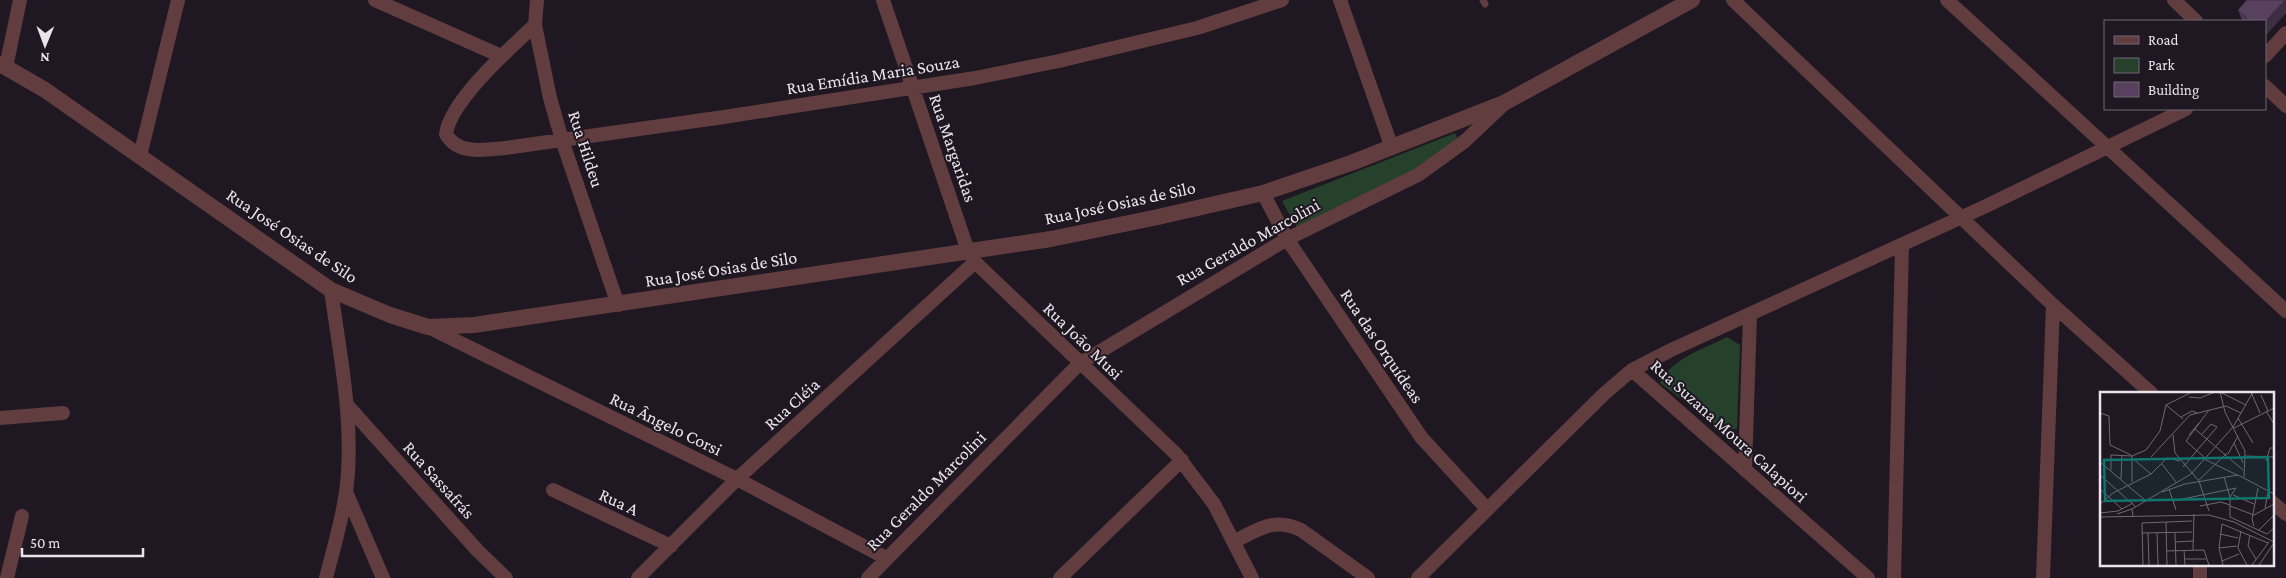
<svg xmlns="http://www.w3.org/2000/svg" width="2286" height="578" viewBox="0 0 2286 578" font-family="'Crimson Pro',serif">
  <style>
    .green { fill: #25412b }
    .lines { fill: none; stroke-linecap: round; stroke-linejoin: round }
    .service { stroke: #613d3f; stroke-width: 7 }
    .minor { stroke: #613d3f; stroke-width: 14 }
    .tertiary { stroke: #613d3f; stroke-width: 16 }
    .wall { fill: #4c3851 }
    .shaded-wall { fill: #3e2e42 }
    .building { fill: #58415e; stroke: #3e2e42 }
    .labels { text-anchor: middle; stroke-width: 4; stroke-linejoin: round; paint-order: stroke }
    .street-label { font-size: 18px; fill: #eae4eb; stroke: #1f1722 }
    .inset-road { fill: none; stroke: #706972; stroke-width: 1 }
    .view { fill: #0f766e; fill-opacity: 0.15; stroke: #0f766e; stroke-width: 2.5 }
    .inset-edge { fill: none; stroke: #eae4eb; stroke-width: 2.5 }
  </style>
  <rect width="100%" height="100%" fill="#1f1722"/>
  <path class="green" d="M1455,133l4,8 -35,24 -126,64 -16,-28z
    M1727,337l13,8 -3,84 -15,1 -62,-47c11,-24 43,-34 67,-46z"/>
  <g class="lines">
    <path class="service" d="M1483,0l2,4"/>
    <path class="minor" d="M375,0l126,56
      M537,0l-2,25 15,73 12,42 56,165
      M883,0l85,251 7,11 201,192 38,50 38,74
      M1340,0l52,148
      M1733,0l320,305 98,88
      M1947,0l339,311
      M2174,0l22,21
      M535,25c-25,23 -85,76 -89,109 11,21 39,16 59,14l219,-31 251,-39 84,-17 138,-33 85,-28
      M2265,56l21,-23
      M6,67l14,-67
      M2265,86l21,20
      M140,156l38,-156
      M1263,193l24,46 134,198 66,72
      M428,327l309,152 149,79
      M1632,370l236,208
      M347,405l130,145 29,28
      M0,418l63,-5
      M1745,470l5,-155
      M553,490l118,56
      M346,492l37,86
      M2272,502l14,12
      M1235,541c24,-12 40,-24 66,-11l67,48
      M7,578l15,-62
      M326,578c7,-28 16,-57 20,-86 9,-66 -6,-136 -15,-202
      M638,578l99,-99 238,-217
      M868,578l211,-214 208,-125 131,-64 47,-34 37,-35
      M1060,578l122,-118
      M1418,578l186,-184 28,-24 39,-20 313,-143 202,-98
      M1894,578l8,-333
      M2043,578l10,-273
      M2200,578v-14"/>
    <path class="tertiary" d="M0,64l45,26 286,200 59,25 38,12 46,-2 577,-86 107,-22 105,-24 88,-30 153,-60 188,-103"/>
  </g>
  <path class="wall" d="M2286,0v13l-21,23v-15h-22l-1,-1 -4,-10z"/>
  <path class="shaded-wall" d="M2285,0h1v13l-21,23v-14z"/>
  <path class="building" d="M2247,0h38l-20,22v-1h-15l-12,-11z"/>
  <g class="labels">
    <g class="street-label">
      <text transform="translate(873 75) rotate(-9)" y="6">Rua Emídia Maria Souza</text>
      <text transform="translate(953 148) rotate(71)" y="6">Rua Margaridas</text>
      <text transform="translate(586 149) rotate(72)" y="6">Rua Hildeu</text>
      <text transform="translate(1120 203) rotate(-12)" y="6">Rua José Osias de Silo</text>
      <text transform="translate(292 236) rotate(34)" y="6">Rua José Osias de Silo</text>
      <text transform="translate(1248 242) rotate(-29)" y="6">Rua Geraldo Marcolini</text>
      <text transform="translate(721 269) rotate(-9)" y="6">Rua José Osias de Silo</text>
      <text transform="translate(1083 341) rotate(44)" y="6">Rua João Musi</text>
      <text transform="translate(1382 346) rotate(56)" y="6">Rua das Orquídeas</text>
      <text transform="translate(792 404) rotate(-42)" y="6">Rua Cléia</text>
      <text transform="translate(666 424) rotate(26)" y="6">Rua Ângelo Corsi</text>
      <text transform="translate(1729 431) rotate(42)" y="6">Rua Suzana Moura Calapiori</text>
      <text transform="translate(439 480) rotate(48)" y="6">Rua Sassafrás</text>
      <text transform="translate(926 491) rotate(-45)" y="6">Rua Geraldo Marcolini</text>
      <text transform="translate(619 502) rotate(25)" y="6">Rua A</text>
    </g>
  </g>
  <g transform="translate(2100 392)">
    <rect width="174" height="174" fill="#1f1722"/>
    <path class="inset-road" d="M120,0l5,20 20,39 -1,26M120,0l26,13M151,0l9,21M161,3l7,16M89,5l11,1 15,-6M66,13l17,14M166,19l8,13M0,21l9,3 1,29 21,10M81,25l11,-6 5,2M138,26l15,25M134,36l40,-20M95,37l48,41M73,43l2,18 24,28 10,30M89,43l10,-12M134,51l9,20M128,62l10,-18M145,64l29,1M51,65l39,-42 36,-9 15,7M32,66l19,16M105,66l-19,-17 23,-31M104,67l33,16M166,69l4,-13h4M0,70l46,39M62,72l14,18M83,75l34,-40 -6,-3 -9,10M11,78v-15l21,1 14,-6 14,-19 6,-26 26,-13M0,83l36,32M124,85l6,20v20l37,17 7,-6M21,87l1,-24M98,89l29,-28M32,90v-26M0,97l22,20M69,97l7,21M62,100l23,-8 53,-9 36,19M133,103l21,9M73,109l63,-13 -6,9M0,112l13,-11 38,-19 16,-16 13,3M100,114l21,-4 9,3M130,114l24,9 20,-11M165,116l3,-15M0,121l18,-2 15,-8M17,122l15,-5M33,124l-1,-7 59,-35 42,-47 20,-35M0,125l109,-2 25,7 40,20M66,130l1,43M154,134l-2,-7 6,-31M159,138l15,-15M141,139l-3,17 9,17M42,141l50,-1M48,141l1,32M57,141l1,32M75,141l1,32M120,142l18,4M150,143l-2,11 8,13M75,150l18,-1M119,156l18,-2M84,158l1,15M93,158l1,-36M66,159l38,-1 5,15M85,167h21M122,169l17,-7M43,173l-1,-42 50,-2M123,173l-4,-17 3,-24 46,19M152,173l17,-23M159,173l15,-22"/>
    <path class="view" d="M168,65l1,41 -164,3 -1,-41z"/>
    <rect width="174" height="174" class="inset-edge"/>
  </g>
  <rect x="2104" y="20" width="162" height="90" fill="#1f1722" stroke="#706972"/>
  <rect x="2114" y="36" width="25" height="8" fill="#613d3f" stroke="#706972"/>
  <text x="2148" y="45" font-size="15" fill="#eae4eb">Road</text>
  <rect x="2114" y="58" width="25" height="15" fill="#25412b" stroke="#706972"/>
  <text x="2148" y="70" font-size="15" fill="#eae4eb">Park</text>
  <rect x="2114" y="82" width="25" height="15" fill="#58415e" stroke="#706972"/>
  <text x="2148" y="95" font-size="15" fill="#eae4eb">Building</text>
  <g transform="translate(45 45) rotate(181)" stroke="#1f1722" stroke-width="4" paint-order="stroke">
  <path d="M0-4L9 19L0 12L-9 19Z" fill="#eae4eb"/>
  <text y="-8" font-size="14" font-weight="bold" text-anchor="middle" fill="#eae4eb">N</text>
  </g>
  <path d="M22 548v8h121v-8" fill="none" stroke="#eae4eb" stroke-width="2.5"/>
  <text x="30" y="548" font-size="15" fill="#eae4eb" stroke="#1f1722" stroke-width="4" paint-order="stroke">50 m</text>
</svg>
